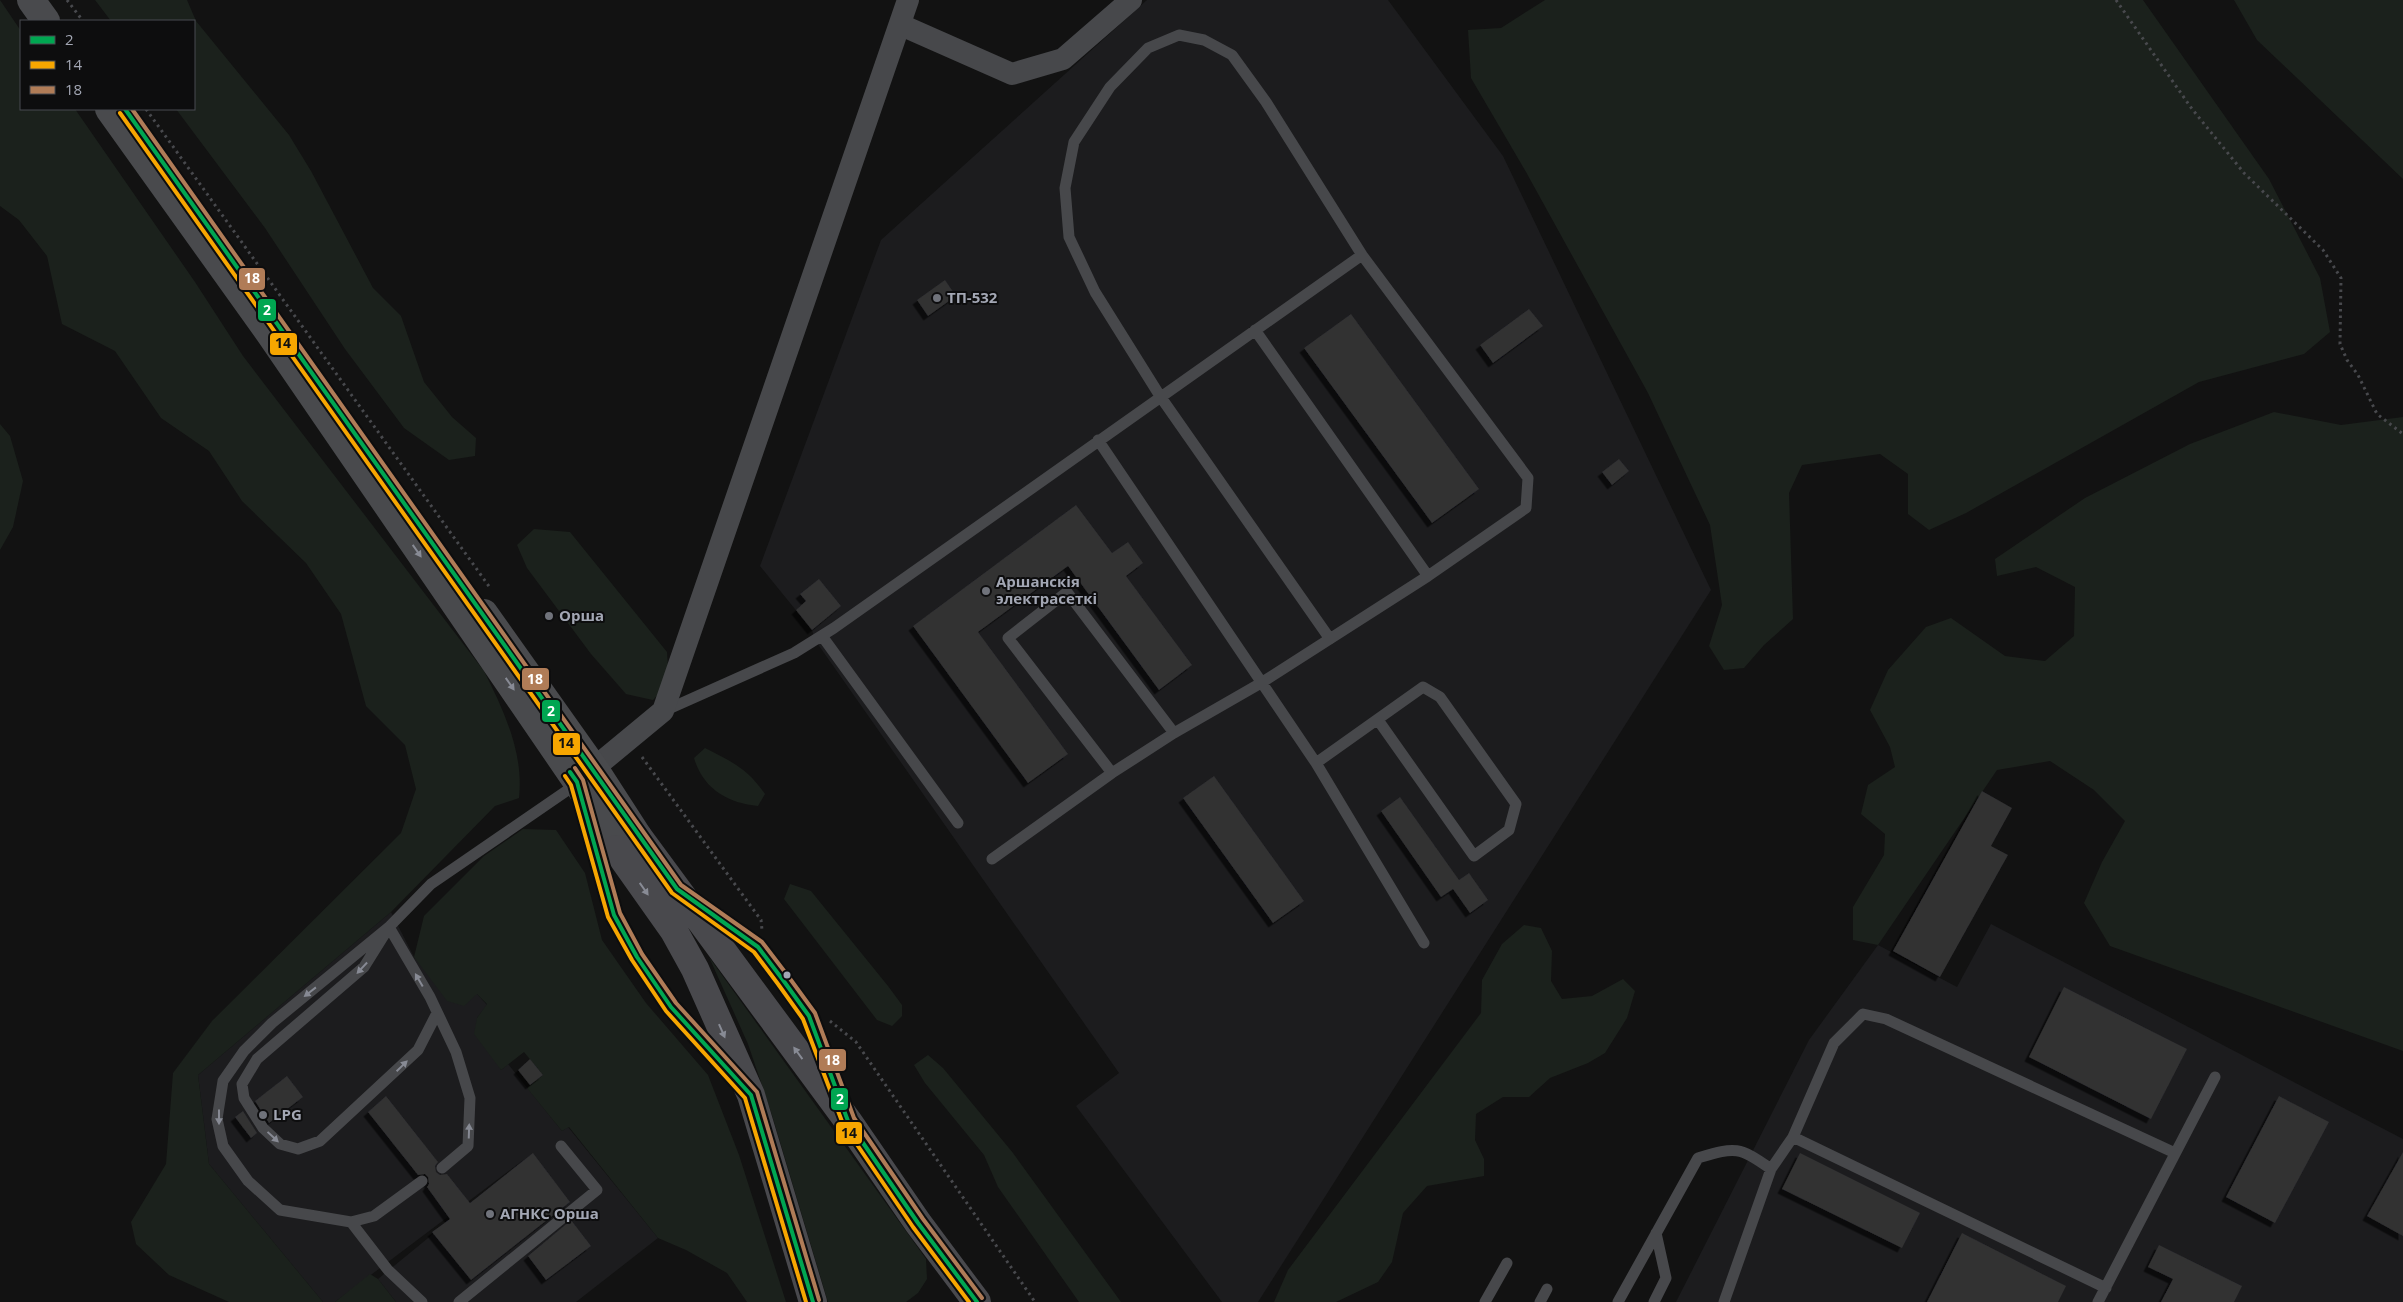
<svg xmlns="http://www.w3.org/2000/svg" width="2403" height="1302" viewBox="0 0 2403 1302" font-family="'Open Sans',sans-serif">
  <style>
    .built { fill: #1c1c1e }
    .green { fill: #1b211c }
    .building { fill: #303032; filter: url(#shadow) }
    .lines { fill: none; stroke-linecap: round; stroke-linejoin: round }
    .path { stroke: #48494d; stroke-width: 3; stroke-dasharray: 2.5 4; stroke-linecap: butt }
    .lane { stroke: #47484b; stroke-width: 11 }
    .street { stroke: #47484b; stroke-width: 22 }
    .primary { stroke: #494a4d; stroke-width: 28 }
    .highway { stroke: #49494d; stroke-width: 28 }
    .bus-1-casing { stroke: #0d0d0e; stroke-width: 8 }
    .bus-2-casing { stroke: #0d0d0e; stroke-width: 8 }
    .bus-3-casing { stroke: #0d0d0e; stroke-width: 8 }
    .bus-1 { stroke: #00a651; stroke-width: 4 }
    .bus-2 { stroke: #f7a600; stroke-width: 4 }
    .bus-3 { stroke: #b07c57; stroke-width: 4 }
    .oneway { fill: #888b95 }
    .oneway2 { fill: #878a94 }
    .poi-dot { fill: #70737b; stroke: #0d0d0e; stroke-width: 2 }
    .bus-dot { fill: #a3a7b4; stroke: #0d0d0e; stroke-width: 2 }
    .labels { text-anchor: middle; stroke-width: 4; stroke-linejoin: round; paint-order: stroke }
    .poi-label { font-size: 15px; font-weight: bold; fill: #a3a7b4; stroke: #0d0d0e; text-anchor: start }
    .line-badge { stroke: #0d0d0e; stroke-width: 2 }
    .badge-label { font-size: 14px; text-anchor: middle; font-weight: bold; fill: #fff }
    .pale-badge-label { font-size: 14px; text-anchor: middle; font-weight: bold; fill: #111 }
  </style>
  <defs>
    <filter id="shadow"><feDropShadow dx="-4.5" dy="4.5" stdDeviation="0" flood-color="#0009"/></filter>
  </defs>
  <rect width="100%" height="100%" fill="#121212"/>
  <path class="built" d="M1147,0h241l115,156 208,434 -453,712h-36l-146,-196 43,-33 -304,-433 -3,-10 -52,-64 121,-326z
    M391,912l23,45 63,37 10,11 -10,13 24,52 7,-6 54,67 6,-4 90,111 -82,64h-180l-18,-23 148,-121 -191,144h-12l-114,-138 -11,-89z
    M1991,924l412,215v163h-727l133,-262 69,-95 79,42z"/>
  <path class="green" d="M0,0l21,31v78h54l120,173 48,74 241,315c20,40 40,82 35,127l-24,8 -104,106 -193,163 11,89 114,138h-94l-60,-27 -33,-31 -5,-22 35,-58 7,-91 39,-52 189,-188 15,-44 -11,-44 -39,-39 -25,-92 -35,-51 -64,-62 -33,-50 -48,-33 -46,-67 -53,-27 -15,-68 -28,-36 -19,-14z
    M95,0h92l9,21 93,114 22,36 62,117 28,28 23,66 28,35 24,21 -1,18 -26,4 -45,-32 -59,-79 -80,-121 -89,-119h18v-88h-83z
    M1545,0h598l126,179 51,99 10,54 -26,22 -105,28 -233,131 -37,17 -21,-16v-40l-28,-20 -78,11 -13,28 4,126 -29,26 -20,23 -20,2 -15,-24 13,-41 -12,-80 -62,-132 -122,-221 -55,-94 -3,-48 33,-2z
    M2234,0h169v179l-146,-139z
    M2274,412l67,13 62,-8v634l-293,-105 -26,-43 18,-41 23,-41 -31,-31 -44,-29 -53,9 -119,175 -25,-5v-33l31,-52 1,-21 -24,-20 7,-29 27,-18 -5,-20 -20,-37 18,-40 38,-43 25,-9 54,38 40,5 29,-25 1,-49 -39,-20 -39,9 -2,-17 90,-61 105,-54z
    M0,424l10,12 13,45 -10,46 -13,23z
    M534,529l36,3 97,120 2,31 -16,17 -27,-6 -35,-40 -64,-86 -10,-23z
    M705,748c27,14 42,20 60,46l-7,12c-30,-3 -55,-17 -64,-48z
    M523,829l33,1 29,43 17,67 44,63 62,72 31,80 47,147h-39l-20,-29 -41,-23 -28,-12 -89,-111 -7,4 -35,-43 16,-13 -19,-23 -23,18 -27,-36 3,-16 10,-14 -10,-10 -13,12 -17,-5 -33,-44 10,-41 60,-60z
    M790,884l21,7 77,95 14,19v11l-10,10 -15,-6 -93,-121z
    M1524,925l17,3 11,23 -1,30 11,18 30,-3 31,-17 12,12 -8,27 -22,35 -17,10 -38,15 -21,19h-26l-27,17 -1,26 9,19v17l-57,10 -24,27 -11,49 -14,20 -42,20h-62l14,-32 193,-257 1,-33 20,-36z
    M709,957l217,302 1,20 -9,14 -12,9h-78l-56,-187 -24,-71z
    M928,1055l15,13 70,85 108,149h-42l-81,-115 -14,-32 -59,-72 -11,-18z
    M370,1274l8,5 18,23h-61z"/>
  <path class="building" d="M945,280l11,16 -28,20 -11,-16z
    M1529,309l14,17 -50,37 -13,-18z
    M1351,314l128,175 -47,34 -128,-175z
    M1619,459l10,12 -17,14 -10,-13z
    M1076,505l36,48 16,-11 15,21 -17,13 66,89 -33,25 -91,-124 -90,66 90,122 -40,29 -115,-157z
    M819,579l22,27 -29,24 -16,-20 10,-9 -6,-7z
    M1214,776l90,125 -31,22 -90,-125z
    M1982,791l30,17 -21,38 17,9 -68,122 -47,-26z
    M1400,797l59,83 10,-7 19,27 -18,13 -17,-24 -12,8 -60,-86z
    M2064,987l123,62 -36,70 -122,-62z
    M530,1059l13,16 -13,10 -12,-15z
    M287,1076l16,21 -34,26 -14,-22z
    M386,1096l52,66 -3,4 1,6 4,3 7,-1 23,29 63,-50 37,49 -99,78 -39,-48 18,-13 -23,-32 2,-3 -1,-7 -3,-3 -7,1 -50,-63z
    M2279,1096l50,26 -54,101 -49,-26z
    M243,1111l14,22 -6,5 -16,-21z
    M2403,1152v84l-36,-20z
    M1800,1153l120,60 -18,35 -120,-59z
    M571,1220l20,26 -45,34 -18,-24z
    M1962,1233l104,53 -8,16h-131z
    M2159,1245l83,41 -8,16h-73l12,-23 -25,-12z"/>
  <g class="lines">
    <path class="path" d="M67,0l16,21
      M2116,0l76,109 52,64 79,77 18,28 -1,66 7,16 11,15 19,39 26,20
      M146,109l345,480
      M642,757l119,163 1,10
      M830,1021l26,21 179,260"/>
    <path class="lane" d="M1255,330l173,246
      M1098,440l218,323 108,180
      M822,636l136,187
      M1330,639l-170,-243 -65,-104 -26,-55 -4,-49 9,-46 36,-55 38,-39 31,-13 25,5 28,15 34,47 96,153
      M664,711l130,-58 40,-25 528,-373 166,223 -2,30 -98,68 -167,107 -87,50 -62,40 -120,86
      M1316,763l107,-76 17,10 76,107 -7,26 -35,26 -96,-136
      M1112,773l-104,-135 59,-46 107,141
      M588,820c8,31 14,65 26,95 25,61 74,111 117,158
      M702,907l56,40 25,33 26,36 27,72
      M437,1013l-19,37 -98,91 -22,8 -18,-5 -17,-16 -19,-30 -2,-14 15,-25 107,-92 25,-40 42,-43 147,-101
      M1793,1137l41,-94 29,-29 23,5 289,134
      M422,1181l-48,35 -23,6 -71,-12 -32,-29 -25,-35 -6,-27 6,-38 21,-30 28,-28 117,-96 41,70 26,55 14,46 -2,48 -26,22
      M351,1222l37,48 34,32
      M459,1302l138,-112 -36,-44
      M1485,1302l22,-39
      M1540,1302l7,-13
      M1618,1302l80,-144c38,-11 40,-12 73,11
      M1654,1302l12,-24 -10,-45
      M1724,1302l47,-133 22,-32 313,151
      M2098,1302l117,-225"/>
    <path class="street" d="M901,25l111,49 51,-15 68,-59
      M582,778l81,-67 245,-711"/>
    <path class="primary" d="M31,0l15,21
      M109,109l161,225 307,448 39,67
      M484,613l110,155 44,68"/>
    <path class="highway" d="M638,836l210,285 70,102 59,79
      M616,849l58,82 21,38 56,126 62,207"/>
    <g class="bus-1-casing">
      <path id="bus-1" d="M125,109l552,780 81,58 25,33 26,36 39,105 70,102 59,79
        M570,772l7,10 37,133 23,42 34,50 80,88 62,207"/>
    </g>
    <g class="bus-2-casing">
      <path id="bus-2" d="M120,113l552,780 82,59 24,32 25,35 40,105 70,103 56,75
        M565,776l6,9 37,132 24,43 34,51 79,87 61,204"/>
    </g>
    <g class="bus-3-casing">
      <path id="bus-3" d="M132,109l549,776 81,57 26,34 27,37 39,105 69,101 59,79
        M575,768l8,12 37,133 22,41 34,49 81,89 62,208"/>
    </g>
    <use href="#bus-1" class="bus-1"/>
    <use href="#bus-2" class="bus-2"/>
    <use href="#bus-3" class="bus-3"/>
  </g>
  <defs><path id="oneway-solid" d="M-6-.8H1V-3.2L6.5 0L1 3.2V.8H-6Z" transform="scale(1.25)"/></defs>
  <g class="oneway">
    <use href="#oneway-solid" transform="translate(417 551) rotate(55)"/>
    <use href="#oneway-solid" transform="translate(510 684) rotate(55)"/>
    <use href="#oneway-solid" transform="translate(644 889) rotate(55)"/>
    <use href="#oneway-solid" transform="translate(722 1031) rotate(66)"/>
    <use href="#oneway-solid" transform="translate(798 1053) rotate(-126)"/>
  </g>
  <g class="oneway2">
    <use href="#oneway-solid" transform="translate(362 968) rotate(133)"/>
    <use href="#oneway-solid" transform="translate(419 980) rotate(-120)"/>
    <use href="#oneway-solid" transform="translate(310 992) rotate(142)"/>
    <use href="#oneway-solid" transform="translate(402 1066) rotate(-44)"/>
    <use href="#oneway-solid" transform="translate(219 1117) rotate(90)"/>
    <use href="#oneway-solid" transform="translate(469 1131) rotate(-88)"/>
    <use href="#oneway-solid" transform="translate(273 1137) rotate(43)"/>
  </g>
  <g class="poi-dot">
    <circle cx="937" cy="298" r="5"/>
    <circle cx="986" cy="591" r="5"/>
    <circle cx="549" cy="616" r="5"/>
    <circle cx="263" cy="1115" r="5"/>
    <circle cx="490" cy="1214" r="5"/>
  </g>
  <circle class="bus-dot" cx="787" cy="975" r="4.5"/>
  <g class="labels">
    <g class="poi-label">
      <text x="947" y="303">ТП-532</text>
      <text x="996" y="587">Аршанскія<tspan x="996" dy="17">электрасеткі</tspan></text>
      <text x="559" y="621">Орша</text>
      <text x="273" y="1120">LPG</text>
      <text x="500" y="1219">АГНКС Орша</text>
    </g>
  </g>
  <g class="line-badge">
    <rect x="238" y="267" width="28" height="24" rx="5" fill="#b07c57"/>
    <rect x="257" y="298" width="20" height="24" rx="5" fill="#00a651"/>
    <rect x="269" y="332" width="29" height="24" rx="5" fill="#f7a600"/>
    <rect x="521" y="667" width="29" height="24" rx="5" fill="#b07c57"/>
    <rect x="541" y="699" width="20" height="24" rx="5" fill="#00a651"/>
    <rect x="552" y="732" width="29" height="24" rx="5" fill="#f7a600"/>
    <rect x="818" y="1048" width="29" height="24" rx="5" fill="#b07c57"/>
    <rect x="830" y="1087" width="19" height="24" rx="5" fill="#00a651"/>
    <rect x="835" y="1121" width="28" height="24" rx="5" fill="#f7a600"/>
  </g>
  <g class="badge-label">
    <text x="252" y="283">18</text>
    <text x="267" y="315">2</text>
    <text x="535" y="684">18</text>
    <text x="551" y="716">2</text>
    <text x="832" y="1065">18</text>
    <text x="840" y="1104">2</text>
  </g>
  <g class="pale-badge-label">
    <text x="283" y="348">14</text>
    <text x="566" y="748">14</text>
    <text x="849" y="1138">14</text>
  </g>
  <rect x="20" y="20" width="175" height="90" fill="#0d0d0e" stroke="#494b50"/>
  <rect x="30" y="36" width="25" height="8" fill="#00a651" stroke="#494b50"/>
  <text x="65" y="45" font-size="15" fill="#a3a7b4">2</text>
  <rect x="30" y="61" width="25" height="8" fill="#f7a600" stroke="#494b50"/>
  <text x="65" y="70" font-size="15" fill="#a3a7b4">14</text>
  <rect x="30" y="86" width="25" height="8" fill="#b07c57" stroke="#494b50"/>
  <text x="65" y="95" font-size="15" fill="#a3a7b4">18</text>
</svg>
